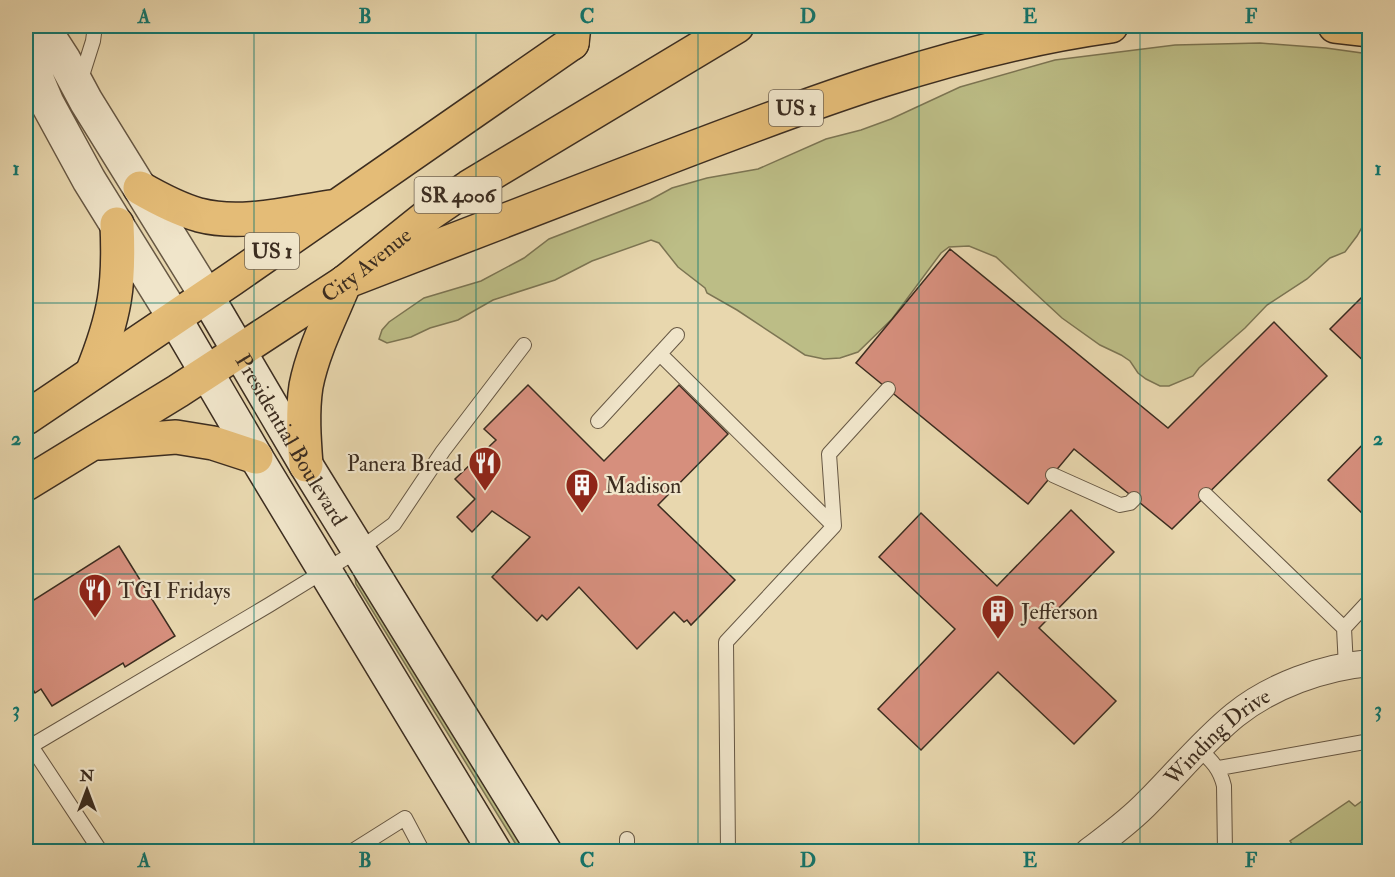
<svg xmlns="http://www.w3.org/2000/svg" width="1395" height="877" viewBox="0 0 1395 877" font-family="'IM FELL Double Pica',serif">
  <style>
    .green { fill: #bcbd86; stroke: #7c7553; stroke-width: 1.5 }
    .building { fill: #d68f7d; stroke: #3c2d20; stroke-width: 1.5 }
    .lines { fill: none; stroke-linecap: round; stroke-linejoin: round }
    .service-casing { stroke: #675844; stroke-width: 16 }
    .minor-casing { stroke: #675844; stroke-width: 28 }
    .tertiary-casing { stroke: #675844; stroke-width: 36 }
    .secondary-casing { stroke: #3c2d20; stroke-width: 36 }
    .trunk-casing { stroke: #3c2d20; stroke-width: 36 }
    .motorway-casing { stroke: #3c2d20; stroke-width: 36 }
    .service { stroke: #f0e5ca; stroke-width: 14 }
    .minor { stroke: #f0e5ca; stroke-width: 26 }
    .tertiary { stroke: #f0e5ca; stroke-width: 33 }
    .secondary { stroke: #f0e5ca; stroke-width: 33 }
    .trunk { stroke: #e4bc77; stroke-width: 33 }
    .motorway { stroke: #e4bc77; stroke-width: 33 }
    .grid { fill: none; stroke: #0f766e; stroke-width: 1.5; stroke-opacity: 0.55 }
    .labels { text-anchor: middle; stroke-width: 4.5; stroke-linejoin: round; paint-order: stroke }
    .shield { fill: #f0e5ca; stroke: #726453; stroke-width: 1.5 }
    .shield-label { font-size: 21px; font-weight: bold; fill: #3c2d20 }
    .street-label { font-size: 22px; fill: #3c2d20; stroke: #f0e5ca }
    .poi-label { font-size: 22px; fill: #3c2d20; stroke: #f0e5ca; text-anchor: start }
    .neatline { fill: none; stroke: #0f766e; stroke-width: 2 }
    .grid-label { font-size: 20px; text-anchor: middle; font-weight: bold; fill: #0f766e }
  </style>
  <rect width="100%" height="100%" fill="#e8d7ae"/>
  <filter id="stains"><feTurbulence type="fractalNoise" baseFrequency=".00333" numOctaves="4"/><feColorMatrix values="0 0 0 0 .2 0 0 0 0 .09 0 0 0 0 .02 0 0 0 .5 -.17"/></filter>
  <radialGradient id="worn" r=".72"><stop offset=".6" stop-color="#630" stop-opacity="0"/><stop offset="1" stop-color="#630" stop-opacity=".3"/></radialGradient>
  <path class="green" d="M1260,43l66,5 43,6v161l-12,21 -12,16 -15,6 -23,21 -40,26 -22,23 -46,40 -6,8 -24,10h-9l-14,-7 -8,-6 -8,-12 -9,-6 -21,-10 -38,-27 -66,-61 -27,-11 -20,1 -8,6 -49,66 -34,33 -18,6 -16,1 -19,-4 -68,-45 -30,-17 -2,-5 -27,-21 -19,-24 -8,-3 -59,21 -37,19 -62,20 -35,20 -28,8 -19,9 -24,6 -8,-4 3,-9 7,-8 35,-24 57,-17 43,-23 25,-19 101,-39 22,-12 35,-10 51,-9 68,-30 35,-9 30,-11 69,-32 95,-27 120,-15z
    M357,575l176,276h-13l-164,-267 -1,-7z
    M1369,796v55h-72l-7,-10 59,-40 6,5z"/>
  <path class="building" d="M950,249l218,179 106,-106 53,54 -155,153 -98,-80 -46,55 -172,-141z
    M1370,289v78l-40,-38z
    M528,385l76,76 75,-76 49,49 -70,71 77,75 -44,45 -4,-5 -3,2 -10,-10 -37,37 -58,-62 -32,33 -5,-5 -5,6 -45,-44 38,-40 -38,-26 -20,21 -15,-15 18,-18 -20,-20 41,-39 -12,-11z
    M1370,437v80l-2,2 -40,-39z
    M1071,510l43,42 -75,76 77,73 -42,43 -76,-72 -77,78 -43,-41 77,-80 -76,-72 42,-44 76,73z
    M119,546l56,90 -50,31 -2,-4 -71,43 -11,-17 -6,4 -9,-15v-76l7,-4 1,2z"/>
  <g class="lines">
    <g class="service-casing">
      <path id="service" d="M80,82l13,-41 2,-15
        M660,354l174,172
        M598,421l79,-86
        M1053,475l67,30 10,-2 4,-4
        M1206,495l138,133 2,39
        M1344,628l26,-28
        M26,736l5,10 238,-141 91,-56 34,-25 49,-73 81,-106
        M31,746l70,106
        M1199,749c13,12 21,20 25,37l1,66
        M1219,768l151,-27
        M627,839v13
        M351,852l54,-34 18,34
        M728,852l-2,-210 108,-116 -5,-72 59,-65"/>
    </g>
    <g class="minor-casing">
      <g id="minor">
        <path id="s1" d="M1088,852c21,-16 42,-31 60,-50 29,-29 55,-61 87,-87 36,-29 88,-48 135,-52"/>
      </g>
    </g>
    <g class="tertiary-casing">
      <path id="tertiary" d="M31,26l3,46 13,31 42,77 85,137
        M42,26l22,34 22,41 120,194"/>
    </g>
    <g class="secondary-casing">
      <g id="secondary">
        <path id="s2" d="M206,295l100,170 239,387"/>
        <path d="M174,317l82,140 239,395"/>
      </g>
    </g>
    <g class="trunk-casing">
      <g id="trunk">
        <path d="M140,188c19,11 38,21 59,27 42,11 90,-2 131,-8"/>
        <path d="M92,373c23,-57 28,-88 25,-149"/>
        <path d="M26,418l206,-139 340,-236"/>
        <path d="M99,443l77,-6 37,6 43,14"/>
        <path d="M306,465c-2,-26 -4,-53 0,-79 7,-36 25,-70 39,-104"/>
        <path id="s3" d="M26,484l152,-93 167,-109 86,-69 38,-26 268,-161"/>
      </g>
    </g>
    <g class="motorway-casing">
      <path id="motorway" d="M1335,26l35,4
        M572,43l2,-17
        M345,282c105,-40 209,-81 314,-121 148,-57 295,-113 452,-135"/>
    </g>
    <use href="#service" class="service"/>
    <use href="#minor" class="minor"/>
    <use href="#tertiary" class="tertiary"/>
    <use href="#secondary" class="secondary"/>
    <use href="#trunk" class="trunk"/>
    <use href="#motorway" class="motorway"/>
  </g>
  <path class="grid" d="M254,26v826M476,26v826M698,26v826M919,26v826M1140,26v826M26,303h1344M26,574h1344"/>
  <defs>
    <g id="restaurant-pin" transform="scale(1.725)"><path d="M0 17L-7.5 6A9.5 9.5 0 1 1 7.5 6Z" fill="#8f2418" stroke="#f0e5ca"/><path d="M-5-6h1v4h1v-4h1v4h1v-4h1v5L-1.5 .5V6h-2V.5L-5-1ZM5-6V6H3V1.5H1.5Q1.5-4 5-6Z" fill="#fff"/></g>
    <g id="building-pin" transform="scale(1.725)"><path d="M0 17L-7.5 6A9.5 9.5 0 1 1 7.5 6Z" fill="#8f2418" stroke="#f0e5ca"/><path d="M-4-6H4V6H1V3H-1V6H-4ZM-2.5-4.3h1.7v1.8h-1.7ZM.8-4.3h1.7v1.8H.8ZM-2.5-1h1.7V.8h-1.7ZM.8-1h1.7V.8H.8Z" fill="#fff"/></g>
  </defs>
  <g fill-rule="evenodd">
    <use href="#restaurant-pin" x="485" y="463"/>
    <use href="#building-pin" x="582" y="485"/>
    <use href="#restaurant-pin" x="95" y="590"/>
    <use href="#building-pin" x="998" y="611"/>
  </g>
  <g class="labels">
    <g class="shield">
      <rect x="769" y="90" width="54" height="36" rx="4.5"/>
      <rect x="414.5" y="177" width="87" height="36" rx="4.5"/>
      <rect x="245" y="233" width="54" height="36" rx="4.5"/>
    </g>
    <g class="shield-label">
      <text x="796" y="115">US 1</text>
      <text x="458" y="202">SR 4006</text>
      <text x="272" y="258">US 1</text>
    </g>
    <g class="street-label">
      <text dy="8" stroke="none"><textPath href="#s3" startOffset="405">City Avenue</textPath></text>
      <text dy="8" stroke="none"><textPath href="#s2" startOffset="168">Presidential Boulevard</textPath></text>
      <text dy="8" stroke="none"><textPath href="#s1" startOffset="174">Winding Drive</textPath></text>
    </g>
    <g class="poi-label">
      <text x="462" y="471" text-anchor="end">Panera Bread</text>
      <text x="605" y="493">Madison</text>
      <text x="118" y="598">TGI Fridays</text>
      <text x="1021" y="619">Jefferson</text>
    </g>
  </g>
  <rect width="1395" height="877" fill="none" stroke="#e8d7ae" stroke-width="66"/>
  <g transform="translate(87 790)" stroke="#f0e5ca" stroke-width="4.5" paint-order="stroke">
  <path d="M0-4.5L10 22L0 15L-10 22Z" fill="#3c2d20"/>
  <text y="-9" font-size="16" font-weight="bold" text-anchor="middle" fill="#3c2d20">N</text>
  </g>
  <rect x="33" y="33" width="1329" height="811" class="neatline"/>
  <g class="grid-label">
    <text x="144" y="23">A</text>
    <text x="365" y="23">B</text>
    <text x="587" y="23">C</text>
    <text x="808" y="23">D</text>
    <text x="1030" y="23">E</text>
    <text x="1251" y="23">F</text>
    <text x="16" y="175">1</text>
    <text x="1378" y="175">1</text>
    <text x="16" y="445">2</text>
    <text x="1378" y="445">2</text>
    <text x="16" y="716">3</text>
    <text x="1378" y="716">3</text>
    <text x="144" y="867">A</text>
    <text x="365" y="867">B</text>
    <text x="587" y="867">C</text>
    <text x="808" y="867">D</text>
    <text x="1030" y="867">E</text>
    <text x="1251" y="867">F</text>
  </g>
  <rect width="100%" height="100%" filter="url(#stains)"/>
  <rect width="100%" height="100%" fill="url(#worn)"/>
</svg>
